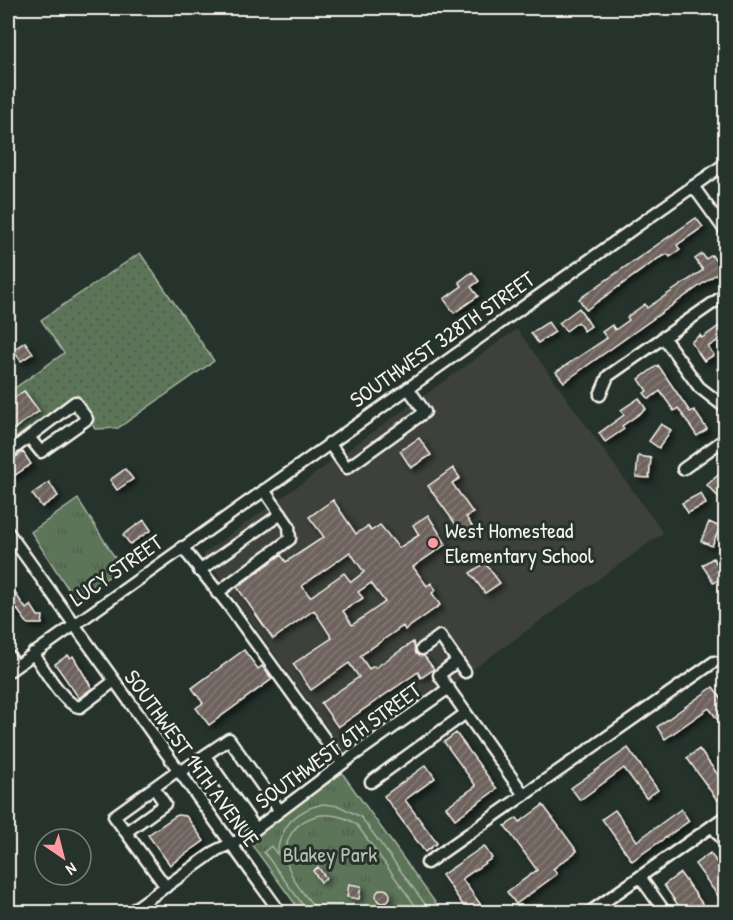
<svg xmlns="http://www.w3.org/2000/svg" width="733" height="920" viewBox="0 0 733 920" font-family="'Patrick Hand',sans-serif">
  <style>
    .built { fill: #3c413b }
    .grass { fill: url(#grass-dots); stroke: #a8b2a0; stroke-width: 1.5 }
    .park { fill: url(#park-tufts); stroke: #a8b2a0; stroke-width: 1.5 }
    .pitch { fill: #5c7459; stroke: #a8b2a0; stroke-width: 1.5 }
    .building { fill: url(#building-hatch); stroke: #f4f1e8; stroke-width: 1.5; fill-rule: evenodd; filter: url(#shadow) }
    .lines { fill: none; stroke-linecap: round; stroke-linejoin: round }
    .minor-casing { stroke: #f4f1e8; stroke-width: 15 }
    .minor { stroke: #26332d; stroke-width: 10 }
    .poi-dot { fill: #ff9aa2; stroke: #26332d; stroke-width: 2 }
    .labels { text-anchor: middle; stroke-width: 6; stroke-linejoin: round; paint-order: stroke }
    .street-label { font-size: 22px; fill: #f4f1e8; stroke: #26332d }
    .poi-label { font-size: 22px; fill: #f4f1e8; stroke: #26332d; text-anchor: start }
    .park-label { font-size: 22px; fill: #b7bfaf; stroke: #26332d }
  </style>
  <defs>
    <pattern id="grass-dots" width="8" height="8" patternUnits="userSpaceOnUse" patternTransform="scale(1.5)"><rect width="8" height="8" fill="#5c7459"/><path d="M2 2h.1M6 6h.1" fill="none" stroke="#525c4f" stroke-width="1.8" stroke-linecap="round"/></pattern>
    <pattern id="park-tufts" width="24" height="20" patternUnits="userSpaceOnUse" patternTransform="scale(1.5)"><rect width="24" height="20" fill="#5c7459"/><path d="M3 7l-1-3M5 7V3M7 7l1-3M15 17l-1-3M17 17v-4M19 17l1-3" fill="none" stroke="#525c4f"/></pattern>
    <pattern id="building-hatch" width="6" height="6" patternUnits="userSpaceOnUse" patternTransform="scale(1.5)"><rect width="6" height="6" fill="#6e625d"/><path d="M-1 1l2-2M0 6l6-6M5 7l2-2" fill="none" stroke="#837974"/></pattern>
    <filter id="shadow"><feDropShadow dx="3.5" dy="3.5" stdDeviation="3" flood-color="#0009"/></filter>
  </defs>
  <rect width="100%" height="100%" fill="#26332d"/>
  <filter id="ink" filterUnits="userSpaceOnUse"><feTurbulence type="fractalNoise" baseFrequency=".0167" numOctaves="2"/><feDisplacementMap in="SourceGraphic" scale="12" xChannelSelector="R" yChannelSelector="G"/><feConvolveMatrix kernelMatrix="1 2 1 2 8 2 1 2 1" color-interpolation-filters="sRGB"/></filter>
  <g filter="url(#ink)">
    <path class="built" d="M517,329l146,204 -314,225 -146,-204z"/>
    <path class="grass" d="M140,253l74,108 -96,67 -23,1 -21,-32 -66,48v-12l31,-22 -14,-20 -17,11v-9l56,-40 -23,-33z"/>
    <path class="park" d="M78,499l44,70 -48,29 -43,-66z
      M342,773l100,139h-141l-52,-71z"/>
    <path class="pitch" d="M323,804l16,2 22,11 70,95h-11l-63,-87c-29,-23 -78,-5 -70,36 3,19 20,36 31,51h-10l-44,-60 7,-6 6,8c3,-27 19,-44 46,-50z"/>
    <path class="building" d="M696,218l7,9 -26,18 3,5 -10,7 -2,-3 -9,4 -73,52 -7,-11z
      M702,254l4,5 6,-4 3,5 7,-5 4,12 -162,115 -8,-10 51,-34 -5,-6 10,-7 3,5 14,-10 -2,-3 18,-13 2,4 56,-38 -8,-11z
      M472,272l7,9 -8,6 7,9 -24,17 -10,-14 18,-13 -3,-4z
      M579,308l12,18 -7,5 -6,-9 -12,9 -7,-8z
      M726,321v14l-18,12 6,8 -10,6 -13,-19 9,-7 2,3z
      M548,322l7,10 -17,11 -7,-10z
      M25,342l8,11 -12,8 -8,-11z
      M726,363v18l-9,-12z
      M658,365l32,47 4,-2 13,19 -10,7 -19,-28 -4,3 -14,-20 -11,8 -5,-6 3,-2 -8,-12z
      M24,391l15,20 -31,22v-31z
      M639,398l7,11 -24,17 2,3 -19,13 -6,-9 25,-18 -3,-5z
      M661,424l10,6 -12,18 -10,-7z
      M419,438l12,17 -20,13 -11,-17z
      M23,452l8,12 -23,16v-17z
      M638,456l13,2 -2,20 -13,-1z
      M453,468l7,10 -8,5 21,30 -7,4 6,9 -10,7 -34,-47z
      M726,468v17l-6,4 6,6v10l-19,-20z
      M125,469l8,10 -16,11 -7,-10z
      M49,482l9,14 -16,11 -10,-13z
      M701,493l5,11 -18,9 -6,-10z
      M333,500l23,34 12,-8 3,5 9,-6 19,23 20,-13 -6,-10 15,-10 18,29 -33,23 14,19 4,-3 5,7 -4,3 8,12 -35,25 -2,-4 -43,30 9,13 5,-3 1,2 38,-26 3,12 8,2 10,13 -13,9 -3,-6 -80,55 -17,-24 38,-26 -10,-14 -38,27 -18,-26 39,-26 -18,-28 -41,29 -36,-52 44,-32 5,7 38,-25 -15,-20zM350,552l14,20 -13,10 -7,-9 -34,24 -8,-11zM371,583l14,19 -33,23 -9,-14 20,-13 -5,-6z
      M144,520l7,10 -21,14 -7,-9z
      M709,522l11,5 -8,19 -11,-5z
      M713,558l12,18 -11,7 -12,-18z
      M485,563l15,20 -15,10 -15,-20z
      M8,583l18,26 5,-4 7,11h5l-1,8h-14l-11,-15 -9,8z
      M244,650l14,19 4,-3 10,13 -63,46 -13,-17 7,-5 -11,-15z
      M68,655l2,3 3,-2 19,32 -13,10 -24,-34z
      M713,687l13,17v27l-17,-23 -44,31 -8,-12z
      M456,733l41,56 -42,30 -9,-12 30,-21 -32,-44z
      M628,748l30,42 -12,8 -22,-30 -44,32 -9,-12z
      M699,749l22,30 5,-3v18l-9,6 -30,-42z
      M426,765l9,13 -30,22 32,43 -12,9 -41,-56z
      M543,805l34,46 -24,18 4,5 -41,30 -9,-12 30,-22 -32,-44 12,-8 3,4z
      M681,809l8,12 -57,40 -30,-42 13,-9 22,31z
      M177,815l9,1 18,25 -34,24 -22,-30z
      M484,846l8,12 -30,21 24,33h-18l-26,-37z
      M710,853l16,22v32l-31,-43z
      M318,867l8,11 -5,4 -8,-11z
      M680,873l14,19 14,20h-25l-15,-21 -4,-6z
      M349,884l12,2 -2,13 -12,-2z
      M376 896a7 7 0 1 1 14 0a7 7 0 1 1-14 0Z"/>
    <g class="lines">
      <g class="minor-casing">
        <path id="minor" d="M693,186l33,46
          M663,337l36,50 27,21
          M600,395l8,-19 118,-82
          M329,443l18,25 78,-56 -17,-24
          M8,453l67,-51 12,17 -46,33 -12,-15
          M683,469l43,-31
          M8,532l272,380
          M182,547l47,59 113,157
          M199,571l82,-57
          M217,593l73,-54 -1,-13 -25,-36
          M422,649l18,-13 25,36
          M33,653c10,14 31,53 47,54l33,-25
          M8,655l8,11
          M457,661l-18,14 85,120
          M8,672l718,-509
          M205,756l51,73
          M179,773l50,-34 51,72
          M371,782l95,-69
          M712,826l14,18
          M126,832l39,-28 -11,-16
          M427,863l287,-201
          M640,877l25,35
          M166,887l-52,-71 64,-46
          M130,912l87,-62 27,-12 106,-80 99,-70
          M590,912l136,-96"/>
      </g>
      <use href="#minor" class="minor"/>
    </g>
  </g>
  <circle class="poi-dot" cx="433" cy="543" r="6"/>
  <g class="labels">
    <g class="street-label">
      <text transform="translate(442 339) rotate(-35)" y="8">SOUTHWEST 328TH STREET</text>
      <text transform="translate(116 570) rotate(-35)" y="8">LUCY STREET</text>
      <text transform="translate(338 745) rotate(-36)" y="8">SOUTHWEST 6TH STREET</text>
      <text transform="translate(192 758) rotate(54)" y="8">SOUTHWEST 14TH AVENUE</text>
    </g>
    <g class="poi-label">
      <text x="445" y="538">West Homestead<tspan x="445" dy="25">Elementary School</tspan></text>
    </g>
    <g class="park-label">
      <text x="330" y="862">Blakey Park</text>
    </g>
  </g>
  <rect width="733" height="920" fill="none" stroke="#26332d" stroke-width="30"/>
  <rect x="15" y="15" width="703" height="890" fill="none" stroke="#f4f1e8" stroke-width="2" filter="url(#ink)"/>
  <g transform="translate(63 857) rotate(145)"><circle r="28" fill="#26332d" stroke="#787f78" stroke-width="1.5"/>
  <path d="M0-4.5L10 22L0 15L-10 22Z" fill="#ff9aa2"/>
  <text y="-9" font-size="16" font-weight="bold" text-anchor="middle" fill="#f4f1e8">N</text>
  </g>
</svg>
